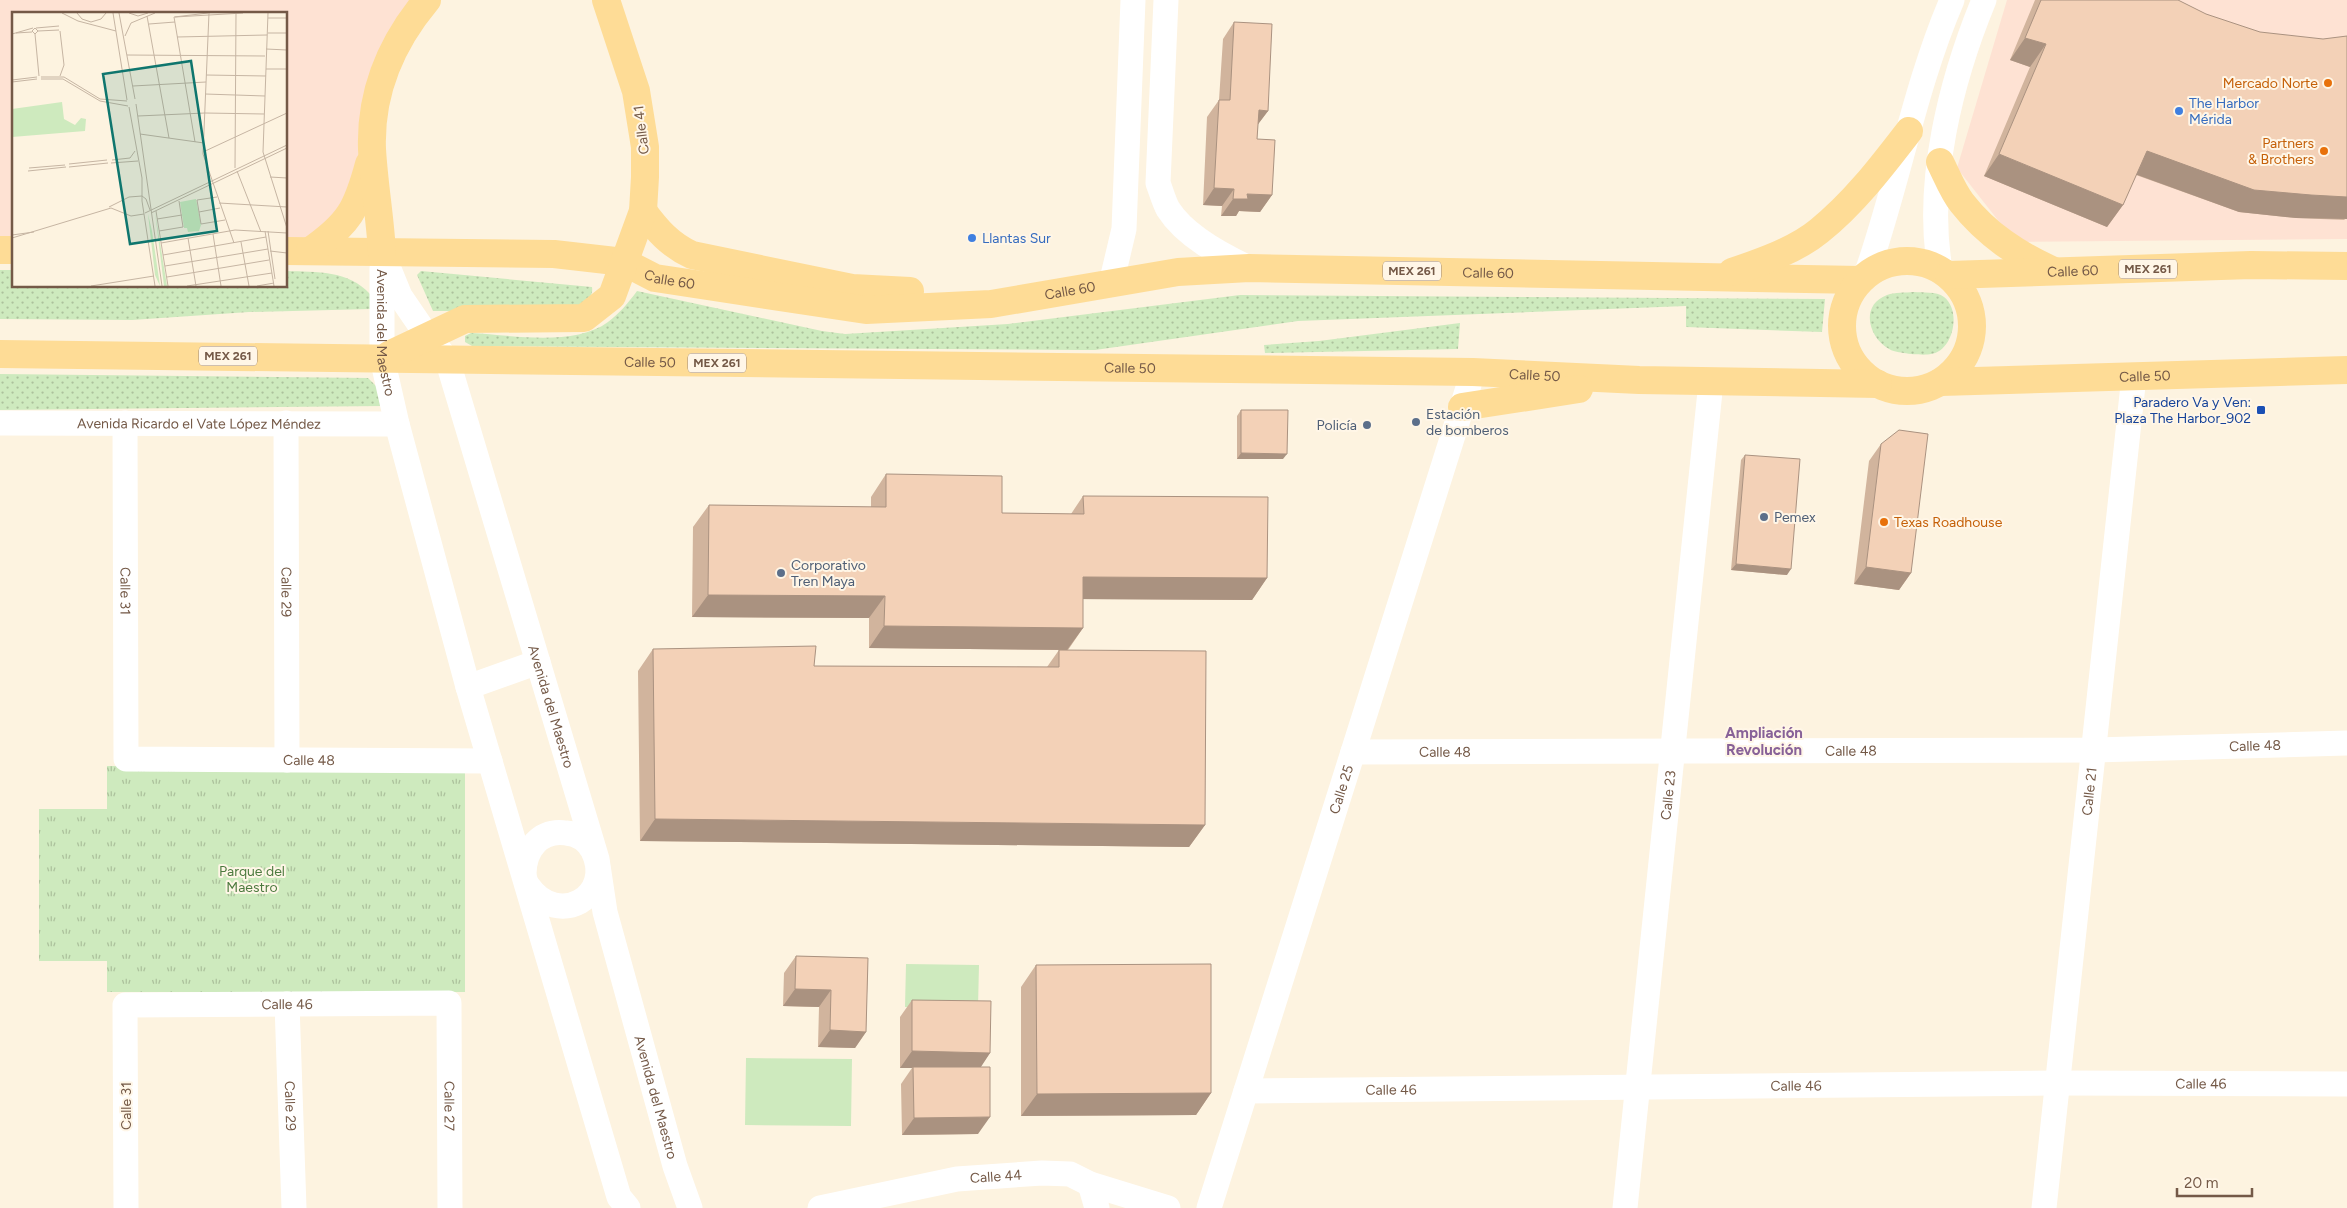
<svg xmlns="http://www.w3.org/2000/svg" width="2347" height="1208" viewBox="0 0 2347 1208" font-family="Figtree,sans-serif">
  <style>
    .commercial { fill: #fee2d3 }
    .grass { fill: url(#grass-dots) }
    .park { fill: url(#park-tufts) }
    .pitch { fill: #ceeabe }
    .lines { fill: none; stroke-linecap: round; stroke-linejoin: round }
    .minor { stroke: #fff; stroke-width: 25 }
    .major { stroke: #fedc96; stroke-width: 28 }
    .wall { fill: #d1b49d }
    .shaded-wall { fill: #aa9280 }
    .building { fill: #f3d1b7; stroke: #aa9280 }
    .food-dot { fill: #e8710a; stroke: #fff6e7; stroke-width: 2 }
    .shop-dot { fill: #3f7fe0; stroke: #fff6e7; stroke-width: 2 }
    .transit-dot { fill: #1a4fb4; stroke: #fff6e7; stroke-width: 2 }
    .service-dot { fill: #5c6f8a; stroke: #fff6e7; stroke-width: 2 }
    .labels { text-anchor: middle; stroke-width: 4; stroke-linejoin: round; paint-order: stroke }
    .shield { fill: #fff6e7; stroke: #9e8877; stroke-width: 1 }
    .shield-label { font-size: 12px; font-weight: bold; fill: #745947 }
    .food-label { font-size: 14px; fill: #c56008; stroke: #fff6e7; text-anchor: end }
    .shop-label { font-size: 14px; fill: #366cbe; stroke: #fff6e7; text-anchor: start }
    .street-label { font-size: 14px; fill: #745947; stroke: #fff6e7 }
    .transit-label { font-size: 14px; fill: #164399; stroke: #fff6e7; text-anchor: end }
    .service-label { font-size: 14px; fill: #4e5e75; stroke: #fff6e7; text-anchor: start }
    .park-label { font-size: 14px; fill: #4d7a3f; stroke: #fff6e7 }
    .neighbourhood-label { font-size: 15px; font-weight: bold; fill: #886298; stroke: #fff6e7 }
    .inset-road { fill: none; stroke: #c6b5a3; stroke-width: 1 }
    .view { fill: #0f766e; fill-opacity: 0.15; stroke: #0f766e; stroke-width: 2.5 }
    .inset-edge { fill: none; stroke: #745947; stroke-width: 2.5 }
  </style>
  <defs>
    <pattern id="grass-dots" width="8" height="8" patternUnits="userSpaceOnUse" patternTransform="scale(1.25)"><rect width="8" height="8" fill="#ceeabe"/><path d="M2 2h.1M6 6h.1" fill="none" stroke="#acc19c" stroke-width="1.8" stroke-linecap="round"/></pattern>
    <pattern id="park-tufts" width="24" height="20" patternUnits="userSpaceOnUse" patternTransform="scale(1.25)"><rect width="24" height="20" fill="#ceeabe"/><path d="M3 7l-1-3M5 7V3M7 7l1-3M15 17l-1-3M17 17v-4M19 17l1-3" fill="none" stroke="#acc19c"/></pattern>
  </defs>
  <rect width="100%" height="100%" fill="#fdf3e0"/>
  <path class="commercial" d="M0,0h427l-18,22 -56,189 -67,40v-237h-272v235h-14z
    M2007,0h340v239l-332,3 -58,-74z"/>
  <path class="grass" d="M0,270h14v16h272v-15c31,1 62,-1 84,23l1,15 -122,3 -117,8 -132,-1z
    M421,271l171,16c2,12 -11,18 -20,24h-139l-16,-36z
    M637,291l185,40 23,3 163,-10 232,-29 585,4 -3,33 -136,-5v-21l-388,15 -203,29h-16l-607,-4 -7,-4v-6l6,-3c39,2 104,14 137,-11 11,-8 21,-20 29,-31z
    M1914,292c9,1 22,-1 30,5 18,14 9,54 -13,57 -8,2 -36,-1 -42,-5 -21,-12 -29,-44 -2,-54 8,-3 18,-2 27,-3z
    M1460,323l-2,26 -193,4 -1,-8 55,-4z
    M0,374l368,4 8,8 8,20 -384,4z"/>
  <path class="park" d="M107,766l358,1v225h-358v-31h-68v-152h68z"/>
  <path class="pitch" d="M906,964l73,1 -1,42h-73z
    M746,1058l106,1 -1,67 -106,-1z"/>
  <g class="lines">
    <g class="minor">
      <path d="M1166,0l-8,183c3,8 6,19 10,26 17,27 53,46 81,59"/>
      <path id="s1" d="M382,252l18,44 28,41 19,22 150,500 8,53 70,254 15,42"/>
      <path id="s2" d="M382,269v89l15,66 71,263 151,510 9,11"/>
      <path d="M1940,269c-15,-87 11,-189 44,-269"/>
      <path d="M1866,275c32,-90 48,-187 86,-275"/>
      <path d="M1111,284l13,-55 9,-229"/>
      <path id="s3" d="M0,423l397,1"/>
      <path id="s4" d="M125,423l1,336 364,2"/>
      <path id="s5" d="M286,423l1,337"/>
      <path d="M468,687l70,-25"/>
      <path id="s6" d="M1353,752l741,-2 253,-7"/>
      <path d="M524,874c0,-24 16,-45 42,-41 12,1 22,8 27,18 22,45 -35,78 -65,35"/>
      <path id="s7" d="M287,1004l7,204"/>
      <path id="s8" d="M1246,1091l812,-8 289,1"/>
      <path d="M1090,1184l7,24"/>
      <path id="s9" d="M126,1208l-1,-203 324,-2 1,205"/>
      <path id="s10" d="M820,1208l137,-29 85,-6 28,1 20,10 78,24"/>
      <path id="s11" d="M1209,1208l264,-836"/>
      <path id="s12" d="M1625,1208l86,-826"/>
      <path id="s13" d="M2044,1208l90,-832"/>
    </g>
    <g class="major">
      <path d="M1940,162c7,14 13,30 22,41 25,32 56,52 92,68"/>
      <path d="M643,211c14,19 27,34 49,44l160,33 58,3"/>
      <path d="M0,250h14"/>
      <path id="s14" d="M286,251l268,3 70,8 31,16 211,32 125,-6 187,-32 71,-4 611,12"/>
      <path d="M310,251c39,-27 47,-42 59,-87"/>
      <path d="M382,252c-2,-35 -8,-68 -10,-103 -2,-57 19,-106 55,-149"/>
      <circle cx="1907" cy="326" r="65"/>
      <path d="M1732,272c29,-10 64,-22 87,-41 35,-28 63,-65 90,-100"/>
      <path id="s15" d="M1949,275l302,-10 96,1"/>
      <path id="s16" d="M0,354l1473,18 166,8 239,4"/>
      <path d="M389,355l76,-36 119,-1 28,-22 31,-85 2,-34v-30l-9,-56 -30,-91"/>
      <path id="s17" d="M1941,382l406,-12"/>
      <path d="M1462,407l117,-18"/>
    </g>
  </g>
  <path class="wall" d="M2035,0h143l167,220 -49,-2 -57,-6 -103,-37 -13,30 -16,22 -123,-51 46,-109 -20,-7z
    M1234,22l34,89 -10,13 -1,15 15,56 -12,17 -21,-1 -3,5h-15l1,-10 -19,-1 4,-88 12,-17 4,-61z
    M1241,410l42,49h-46v-43z
    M1881,444l30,129 -12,17 -45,-6 15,-123z
    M1745,455l42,120 -56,-5 10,-110z
    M886,474l116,39 69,1 12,-18 184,82 -15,22 -169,-1v29l-15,22 137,175 -16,22 -549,-6 -2,-170 15,-22 161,17 233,1 12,-17 -190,-2v-30l-177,-1 1,-90 16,-22 162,2v-10z
    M796,956l72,2 -2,74 -11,16 -37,-1 1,-40 -36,-1 1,-33z
    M1036,965l175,128 -15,22 -175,1v-129z
    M912,1000l78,53 -10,14 -2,67 -76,1 -1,-51 11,-16h-12v-51z"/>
  <path class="shaded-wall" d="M2025,38l21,6 -16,23 -20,-7z
    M1259,110l9,1 -12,16z
    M2147,151l200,46v22l-51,-1 -57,-6 -107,-39z
    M1999,154l124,51 -16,22 -123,-51z
    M1214,188l20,1 -12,17 -19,-1z
    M1247,194l25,1 -12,17 -21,-1 -3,5h-15l12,-17z
    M1241,453l46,1 -4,5h-46z
    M1736,564l55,5 -4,6 -56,-5z
    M1866,567l45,6 -12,17 -45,-6z
    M1083,577l184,1 -15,22 -184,-1z
    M708,595l177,1 -16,22 -177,-1z
    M884,626l199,2 -16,22 -198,-2z
    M655,819l550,6 -16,22 -549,-6z
    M795,989l36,1 -12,17 -36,-1z
    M830,1030l36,2 -11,16 -37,-1z
    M912,1051l78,2 -11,17 -66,-3 -1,1h-12z
    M1211,1093l-15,22 -175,1 16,-22z
    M990,1117l-12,17 -76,1 12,-17z"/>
  <path class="building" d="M2041,0h137l28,14 54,18 63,7 24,-3v161l-36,-2 -57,-5 -107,-39 -24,54 -124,-51 47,-110 -21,-6z
    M1234,22l38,2 -4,87 -9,-1 -2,29 18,1 -3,55 -25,-1 1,5h-15l1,-10 -20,-1 5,-88h11z
    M1241,410h47l-1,44 -46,-1z
    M1899,430l29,4 -17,139 -45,-6 15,-123z
    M1745,455l55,4 -9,110 -55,-5z
    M886,474l116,2v37l82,1 -1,-18 185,1 -1,81 -184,-1v51l-199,-2 1,-30 -177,-1 1,-90 177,2z
    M816,646l-2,20 245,1v-17l147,1 -1,174 -550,-6 -2,-170z
    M796,956l72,2 -2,74 -36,-2 1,-40 -36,-1z
    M1211,964v129l-174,1 -1,-129z
    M912,1000l79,1 -1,52 -78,-2z
    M913,1067h77v50l-76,1z"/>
  <g class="food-dot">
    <circle cx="2328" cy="83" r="5"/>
    <circle cx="2324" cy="151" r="5"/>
    <circle cx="1884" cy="522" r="5"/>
  </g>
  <g class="shop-dot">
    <circle cx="2179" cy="111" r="5"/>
    <circle cx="972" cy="238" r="5"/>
  </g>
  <rect class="transit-dot" x="2256" y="405" width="10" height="10" rx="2.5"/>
  <g class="service-dot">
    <circle cx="1416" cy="422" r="5"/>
    <circle cx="1367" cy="425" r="5"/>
    <circle cx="1764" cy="517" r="5"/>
    <circle cx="781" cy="573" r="5"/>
  </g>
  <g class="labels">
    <g class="shield">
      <rect x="2119" y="259.5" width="58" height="19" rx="4"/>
      <rect x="1383" y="261.5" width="58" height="19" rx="4"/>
      <rect x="199" y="346.5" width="58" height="19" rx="4"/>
      <rect x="688" y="353.5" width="58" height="19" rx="4"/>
    </g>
    <g class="shield-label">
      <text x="2148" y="273">MEX 261</text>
      <text x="1412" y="275">MEX 261</text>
      <text x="228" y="360">MEX 261</text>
      <text x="717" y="367">MEX 261</text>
    </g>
    <g class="food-label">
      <text x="2318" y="88">Mercado Norte</text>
      <text x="2314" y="148">Partners<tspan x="2314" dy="16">&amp; Brothers</tspan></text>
      <text x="1894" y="527" text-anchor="start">Texas Roadhouse</text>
    </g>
    <g class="shop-label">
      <text x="2189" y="108">The Harbor<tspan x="2189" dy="16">Mérida</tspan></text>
      <text x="982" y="243">Llantas Sur</text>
    </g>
    <g class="street-label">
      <text transform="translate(641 130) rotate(-97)" y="5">Calle 41</text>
      <text dy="5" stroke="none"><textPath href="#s15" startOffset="124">Calle 60</textPath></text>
      <text dy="5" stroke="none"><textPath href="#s14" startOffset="1212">Calle 60</textPath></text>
      <text dy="5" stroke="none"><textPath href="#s14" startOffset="388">Calle 60</textPath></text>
      <text dy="5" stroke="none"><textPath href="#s14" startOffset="792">Calle 60</textPath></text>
      <text dy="5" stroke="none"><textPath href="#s2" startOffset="64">Avenida del Maestro</textPath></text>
      <text dy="5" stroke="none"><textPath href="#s16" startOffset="650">Calle 50</textPath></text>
      <text dy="5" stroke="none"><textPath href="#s16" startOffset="1130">Calle 50</textPath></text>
      <text dy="5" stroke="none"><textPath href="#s16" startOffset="1535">Calle 50</textPath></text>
      <text dy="5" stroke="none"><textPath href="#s17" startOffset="204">Calle 50</textPath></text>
      <text dy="5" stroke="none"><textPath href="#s3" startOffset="199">Avenida Ricardo el Vate López Méndez</textPath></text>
      <text dy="5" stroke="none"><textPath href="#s4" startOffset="168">Calle 31</textPath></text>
      <text dy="5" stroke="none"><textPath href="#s5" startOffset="169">Calle 29</textPath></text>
      <text dy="5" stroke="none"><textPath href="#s1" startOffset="489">Avenida del Maestro</textPath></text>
      <text dy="5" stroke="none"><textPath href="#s6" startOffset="902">Calle 48</textPath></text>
      <text dy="5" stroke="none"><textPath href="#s6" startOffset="498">Calle 48</textPath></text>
      <text dy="5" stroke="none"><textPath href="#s6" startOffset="92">Calle 48</textPath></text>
      <text dy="5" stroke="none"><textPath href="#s4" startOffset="519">Calle 48</textPath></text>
      <text dy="5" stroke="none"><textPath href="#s11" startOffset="439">Calle 25</textPath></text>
      <text dy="5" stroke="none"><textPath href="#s13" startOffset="419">Calle 21</textPath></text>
      <text dy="5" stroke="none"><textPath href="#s12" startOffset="415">Calle 23</textPath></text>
      <text dy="5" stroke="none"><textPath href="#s9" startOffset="365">Calle 46</textPath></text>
      <text dy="5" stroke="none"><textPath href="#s8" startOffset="955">Calle 46</textPath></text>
      <text dy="5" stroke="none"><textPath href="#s8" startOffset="550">Calle 46</textPath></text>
      <text dy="5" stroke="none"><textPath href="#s8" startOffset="145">Calle 46</textPath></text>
      <text dy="5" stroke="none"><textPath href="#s1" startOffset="894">Avenida del Maestro</textPath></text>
      <text dy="5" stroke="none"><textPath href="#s9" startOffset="630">Calle 27</textPath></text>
      <text transform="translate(126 1106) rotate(-90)" y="5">Calle 31</text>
      <text dy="5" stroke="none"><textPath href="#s7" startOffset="102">Calle 29</textPath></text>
      <text dy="5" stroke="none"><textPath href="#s10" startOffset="179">Calle 44</textPath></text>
    </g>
    <g class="transit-label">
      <text x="2251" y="407">Paradero Va y Ven:<tspan x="2251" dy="16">Plaza The Harbor_902</tspan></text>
    </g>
    <g class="service-label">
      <text x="1426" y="419">Estación<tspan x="1426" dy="16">de bomberos</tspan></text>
      <text x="1357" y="430" text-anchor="end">Policía</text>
      <text x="1774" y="522">Pemex</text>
      <text x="791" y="570">Corporativo<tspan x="791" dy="16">Tren Maya</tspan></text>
    </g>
    <g class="park-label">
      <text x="252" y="876">Parque del<tspan x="252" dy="16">Maestro</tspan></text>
    </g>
    <g class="neighbourhood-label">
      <text x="1764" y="738">Ampliación<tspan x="1764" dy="17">Revolución</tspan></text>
    </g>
  </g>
  <g transform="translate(12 12)">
    <rect width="275" height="275" fill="#fdf3e0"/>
    <path d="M143,200l12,74h-3zM136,202l4,17 8,55 -5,-11z" fill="#ceeabe"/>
    <path d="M50,90l2,17 11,6 6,-7 5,1 -1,12 -73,6v-28zM184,187l5,26 -2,6 -11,1 -1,-4h-3l-4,-26z" fill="#ceeabe"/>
    <path class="inset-road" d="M50,1l16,8 38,10M65,1l5,6 9,3 10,-3 5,-6M101,1l14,87M107,1l16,86M117,1l9,3 10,-3M197,1l-6,141 31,89M256,1l-5,139 24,76M135,4l22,122M163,5l68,-4M256,6h19M137,12l26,-2M24,16l23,-2M26,19l21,-1M48,19l4,34 -4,11M4,21l16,-1M256,21h19M0,22l21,-6M23,22l-3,-3 3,-3 3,3 -3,3 4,42M113,24l6,-13 24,-10M165,25l90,-2M254,37l21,1M115,43l138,1M254,57h21M194,63l60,1M29,65h23l36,22 27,2M29,67h22l37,22 28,5M0,68l25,-3M0,70l25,-3M121,74l73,-4M193,82l60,2M124,92l26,182M117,95l13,71v23l13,85M126,104l67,-3 59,1M128,122l64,9M183,130l-21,-125 34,-4M191,140l84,-39M100,148l18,-2 5,-7M99,151l27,-2M57,152l38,-4M57,155l39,-4M17,156l36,-3M223,156l1,-155M16,159l38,-4M225,159l24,61M258,165l17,1M130,184l4,3 4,11M205,185l-20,3 4,24 24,-4M207,191l68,4M97,195l20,-10 13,-1M144,199l12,75M187,200l21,-4M133,201l142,-68M139,201l136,-65M145,207l25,-4M147,219l24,-4 -4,-26M253,219l9,55M256,219l7,48M201,222l8,52M0,223l22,-3M0,226l99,-30 20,8 13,-2M176,226l8,48M229,230l8,44M149,231l74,-13 52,3M258,239l17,2M151,243l103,-18M153,254l103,-17M155,265l102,-17M79,274l63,-10M175,274l85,-13M245,274l17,-3"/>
    <path class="view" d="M179,49l26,170 -87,13 -27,-170z"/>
    <rect width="275" height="275" class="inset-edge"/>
  </g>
  <path d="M2177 1188v8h75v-8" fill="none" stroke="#745947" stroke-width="2.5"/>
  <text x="2184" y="1188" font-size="15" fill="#745947" stroke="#fff6e7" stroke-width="4" paint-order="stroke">20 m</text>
</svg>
